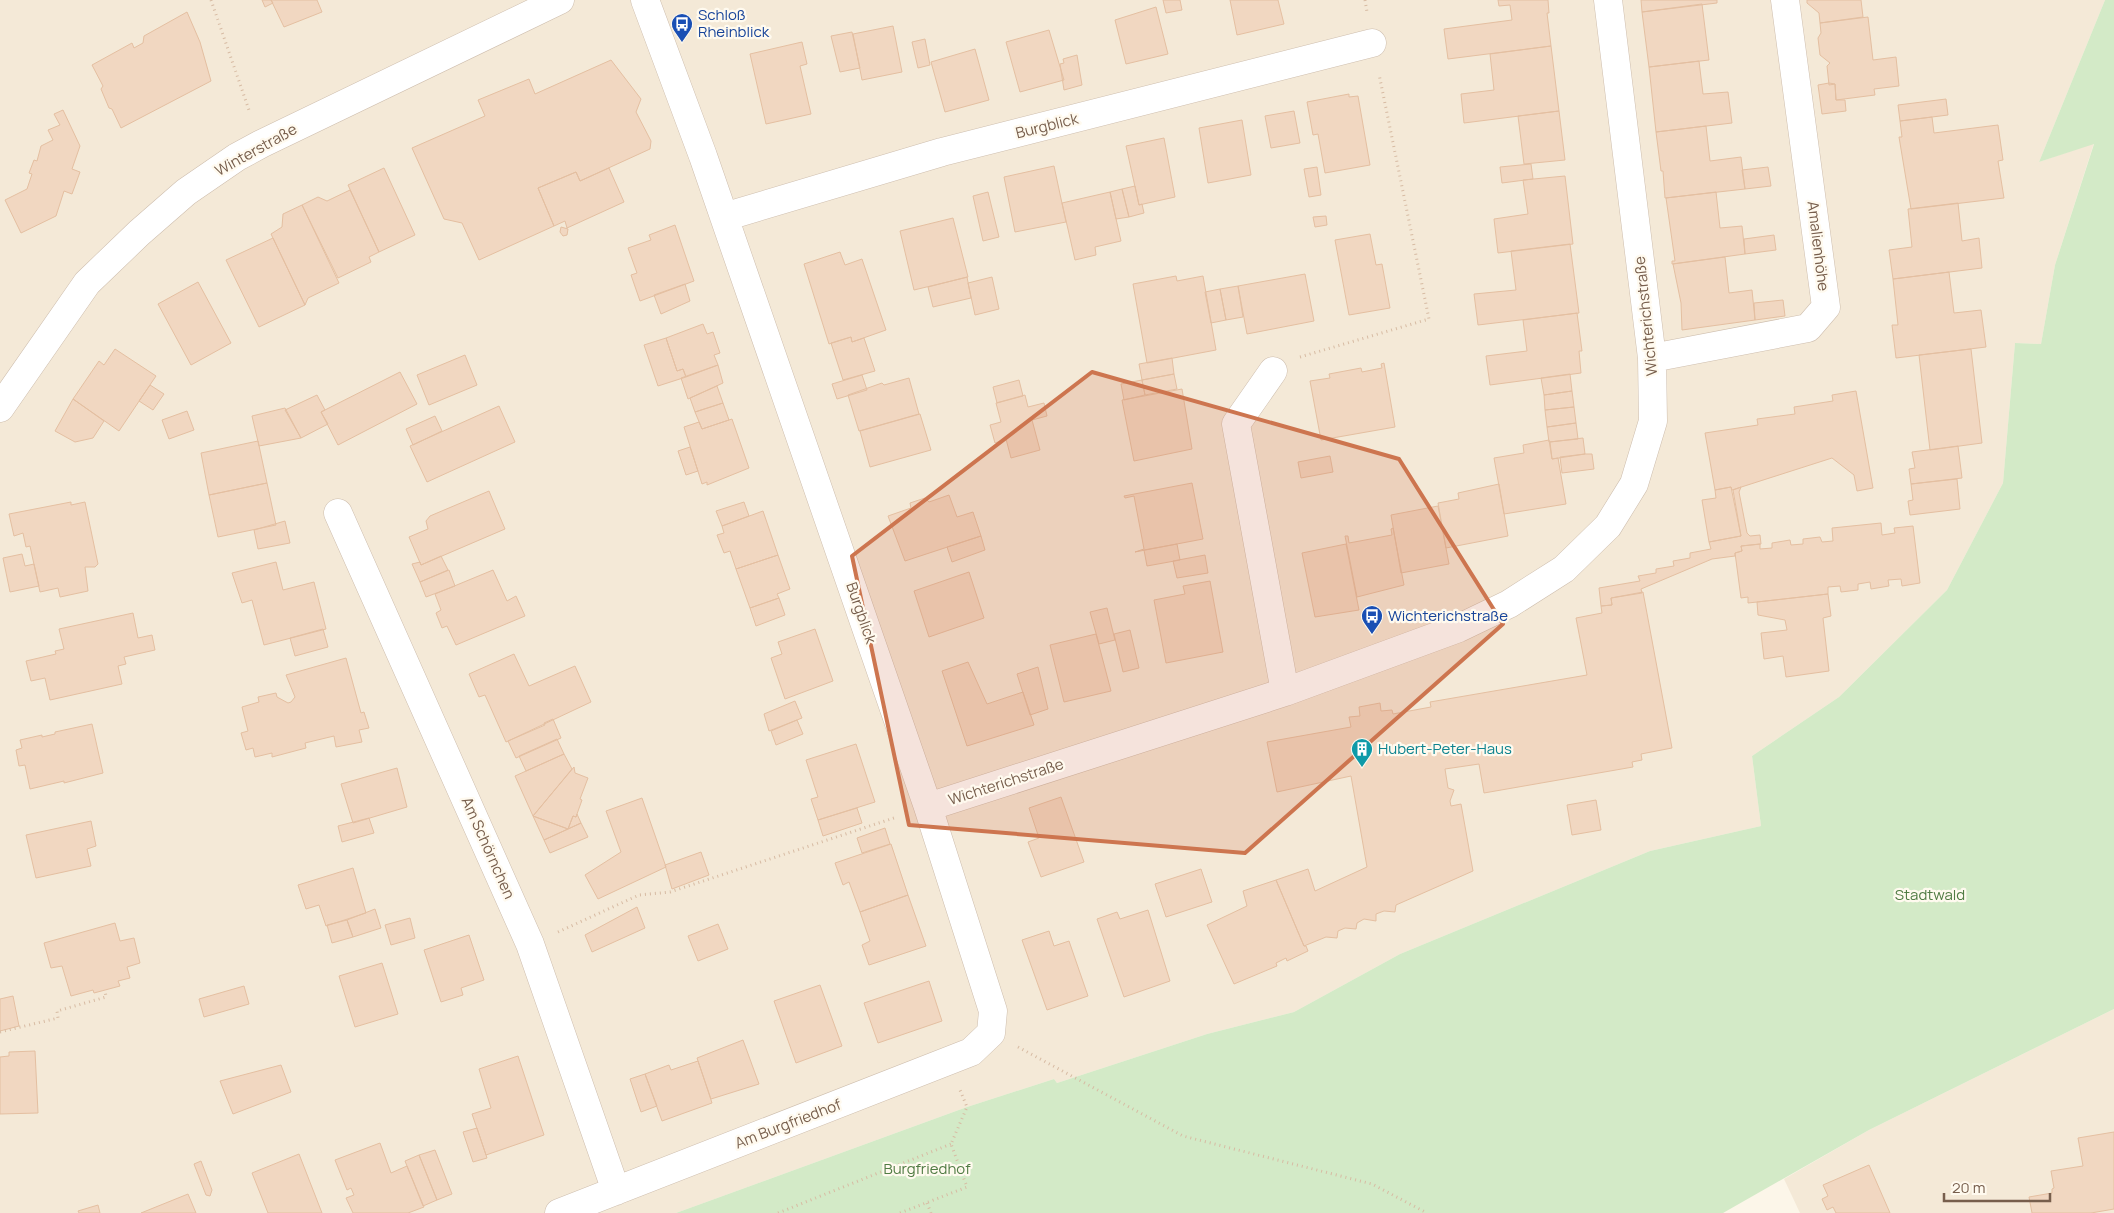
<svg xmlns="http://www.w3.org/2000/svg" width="2114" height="1213" viewBox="0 0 2114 1213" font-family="Manrope,sans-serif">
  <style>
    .residential { fill: #f4e9d7 }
    .green { fill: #d3eac7 }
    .building { fill: #f1d7c1; stroke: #e4bfa1 }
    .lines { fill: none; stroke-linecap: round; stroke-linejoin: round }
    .minor-casing { stroke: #cebeae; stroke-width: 29 }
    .path { stroke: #d7bba3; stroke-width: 3; stroke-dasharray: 1 4; stroke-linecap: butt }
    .minor { stroke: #fff; stroke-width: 28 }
    .marked { fill: #cd754f; fill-opacity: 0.2; stroke: #cd754f; stroke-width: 4; stroke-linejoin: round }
    .labels { text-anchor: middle; stroke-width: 4.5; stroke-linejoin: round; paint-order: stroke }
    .transit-label { font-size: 15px; fill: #164399; stroke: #fffaef; text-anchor: start }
    .street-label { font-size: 15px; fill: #775e4c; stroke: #fffaef }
    .culture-label { font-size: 15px; fill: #0d838f; stroke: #fffaef; text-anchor: start }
    .park-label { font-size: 15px; fill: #517c44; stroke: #fffaef }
  </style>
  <rect width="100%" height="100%" fill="#fcf6e9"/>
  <path class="residential" d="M0,0h2105l-66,162 55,-19 -39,122 -14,79 -26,-1 -12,140 -56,107 -108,107 -87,59 9,70 -111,25 -250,103 -106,58 -87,22 -150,49 -3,-4 -87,28 -291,106h-676z
    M2114,1009v204h-314l-16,-34 85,-49z"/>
  <path class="green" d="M2105,0h9v1009l-245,121 -146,83h-1047l291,-106 87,-28 3,4 150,-49 87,-22 106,-58 250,-103 111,-25 -9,-70 87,-59 108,-107 56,-107 12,-140 26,1 14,-79 39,-121 -55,18z"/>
  <path class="building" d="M262,0h9l2,3 -8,4z
    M271,0h46l5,12 -38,15z
    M1163,0h17l2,10 -16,3z
    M1230,0h48l6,24 -47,11z
    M1498,0h50l1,13h-2l4,33 -103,13 -4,-30 68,-9 -2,-15 -11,1z
    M1641,0h76v3l-75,9z
    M1807,0h54l2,17 -43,6 -1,-10 -12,-10z
    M1702,4l7,56 -60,7 -7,-55z
    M1156,7l12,47 -42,10 -11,-44z
    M187,12l13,30 11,39 -90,47 -9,-19 -3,-1 -8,-19 2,-3 -11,-21 40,-22 2,5 9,-5 1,-7z
    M1868,17l5,43 23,-3 3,29 -25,3 1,6 -39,5 -1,-16 -6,1 -2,-19 3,-3 -10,-8 -2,-17 3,-5 -1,-10z
    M893,26l9,46 -40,8 -9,-46z
    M1049,30l15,50 -44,12 -14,-50z
    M852,32l8,36 -20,4 -9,-36z
    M925,39l5,26 -12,3 -6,-26z
    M802,42l5,22 -7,2 11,48 -45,10 -16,-70z
    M1551,46l8,65 -95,12 -3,-29 33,-4 -4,-36z
    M975,49l14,51 -44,12 -14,-50z
    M1077,55l5,30 -18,5 -4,-26 4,-1 -1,-4z
    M611,60l30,39 -5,13 15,29 -1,8 -70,32 -4,-9 -38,16 16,38 -75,34 -17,-37 -18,-4 -32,-71 73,-32 -7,-16 51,-21 6,15z
    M1699,61l4,33 25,-2 4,31 -76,9 -7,-65z
    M1829,83l6,1 1,16h9l1,11 -24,3 -4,-29z
    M1349,94v3l9,-1 12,69 -45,8 -7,-39 -5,1 -6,-33z
    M1946,99l2,16 -48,6 -2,-16z
    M63,110l17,36 -8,23 8,3 -8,22 -8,-3 -8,25 -35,17 -16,-33 22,-11 5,-15 -3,-1 5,-13 3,1 4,-15 12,-6 -5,-10 12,-5 -6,-11z
    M1294,111l6,32 -29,5 -6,-32z
    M1559,111l6,49 -41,4 -6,-48z
    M1932,117l2,16 64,-8 5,35 -5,1 6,37 -93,11 -12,-72h3l-2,-16z
    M1242,120l9,55 -43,8 -9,-55z
    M1706,126l4,35 31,-4 4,32 -80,9 -2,-27h-2l-5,-39z
    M1164,138l11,59 -36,8 -13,-59z
    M1531,164l2,15 -31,4 -2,-16z
    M1054,166l12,56 -51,10 -11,-55z
    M1317,167l4,28 -12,2 -5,-28z
    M1768,167l3,19 -26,3 -3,-19z
    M384,168l31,67 -36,17 -31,-67z
    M609,168l15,34 -57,26 -2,-7 -11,5 -16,-38 38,-16 4,9z
    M1565,176l8,68 -75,9 -4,-34 34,-5 -5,-34z
    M1135,186l4,19 3,-1 2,9 -15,4 -7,-28z
    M1122,189l7,28 -13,2 -6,-27z
    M350,190l29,62 -10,5 2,5 -33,16 -36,-73 16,-8 9,4z
    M988,192l11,45 -16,4 -10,-45z
    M1110,192l11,49 -26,6 1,8 -21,5 -13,-57z
    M1716,192l4,36 22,-2 3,28 -73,10v-3h3l-9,-63z
    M1958,203l4,38 17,-3 3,30 -89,11 -4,-29 23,-3 -4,-38z
    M302,205l37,78 -31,15 -3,7 -34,-71 11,-7 1,-13z
    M1326,216l1,9 -12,2 -2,-10z
    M953,218l15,59 -54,13 -14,-59z
    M675,225l19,56 -54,20 -9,-26 6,-2 -9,-25 23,-8 -2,-5z
    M561,227l7,2 -1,6 -4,1 -3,-4z
    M1370,234l6,31 6,-1 8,44 -41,7 -14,-75z
    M1774,235l2,15 -31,4 -1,-15z
    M273,238l32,67 -46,22 -33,-67z
    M1570,244l9,69 -101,12 -4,-31 42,-4 -5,-39z
    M840,252l5,13 17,-6 24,71 -34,12 -1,-5 -22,7 -25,-80z
    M1725,257l4,36 23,-3 3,30 -73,10 -1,-27 -8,-39z
    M1949,272l5,41 27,-3 5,37 -90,11 -4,-33h6l-5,-46z
    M1305,274l9,47 -67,13 -9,-48z
    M1176,276l1,5 26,-5 13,74 -69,13 -14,-79z
    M967,277l4,21 -38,9 -5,-20z
    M992,277l7,32 -24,6 -7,-32z
    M198,282l33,61 -40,22 -33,-61z
    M685,284l5,17 -29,13 -7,-19z
    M1238,286l5,31 -17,3 -6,-31z
    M1220,289l6,31 -15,3 -6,-31z
    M1783,300l2,16 -30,4 -1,-17z
    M1577,313l5,38h-3l2,22 -91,12 -4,-29 41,-5 -4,-31z
    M703,324l4,10 6,-2 7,21 -6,2 4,10 -32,12 -3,-8 -6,2 -11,-33z
    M851,337l1,5 12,-4 11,33 -32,9 -12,-37z
    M666,338l11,33 6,-2 3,8 -28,9 -14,-41z
    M115,349l41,27 -37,55 -46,-32 26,-38 5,4z
    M1971,349l11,94 -52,7 -11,-95z
    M465,355l12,30 -48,20 -12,-30z
    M1172,358l2,16 -32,6 -3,-16z
    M1384,363l11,64 -74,13 -11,-59 20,-3 -1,-4 32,-6 1,4 20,-4 -1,-4z
    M718,365l5,18 -35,16 -7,-21z
    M400,372l17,32 -79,41 -17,-33z
    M1174,374l3,15 -32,6 -3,-15z
    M1570,374l2,17 -28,4 -3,-17z
    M862,375l5,15 -30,9 -5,-15z
    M909,378l10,36 -60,17 -11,-36 34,-12 2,2z
    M1019,380l4,16 -26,7 -4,-16z
    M1142,380l3,15 -21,5 -3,-16z
    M150,385l14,9 -11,16 -14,-9z
    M717,386l6,17 -28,9 -5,-14z
    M1182,389l10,60 -58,12 -12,-61z
    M1572,391l2,16 -29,3 -1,-15z
    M1856,391l17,97 -16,3 -3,-16 -22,-17 -100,32 -1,-3 -16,3 -10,-57 53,-8 -1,-6 38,-5 -1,-7 39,-6 -1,-6z
    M317,395l8,15 -4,2 7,12 -27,14 -16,-28z
    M1025,395l3,12 16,-4 3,13 -15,4 8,30 -29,8 -5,-19 -11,4 -5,-18 11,-3 -5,-19z
    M73,399l31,22 -11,17 -18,4 -20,-11z
    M723,403l6,17 -27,9 -7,-17z
    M499,406l16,36 -88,40 -17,-36z
    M1574,407l2,16 -29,4 -2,-17z
    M285,408l16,30 -42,8 -7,-30z
    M187,411l7,19 -25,9 -7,-19z
    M920,414l11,36 -61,17 -10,-36z
    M435,416l7,15 -29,14 -7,-16z
    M732,419l17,49 -42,17v-3l-5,2 -18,-57 15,-5 3,7z
    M1576,423l2,16 -29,3 -2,-15z
    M1583,438l2,16 -33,5 -2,-17z
    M1549,440l3,19 6,-1 8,46 -62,10 -10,-56 30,-5 -1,-8z
    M258,441l9,42 -58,12 -8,-42z
    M1958,446l4,32 -51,6 -2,-15 6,-1 -3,-16z
    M690,447l8,24 -12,4 -8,-24z
    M1585,454h7l2,15 -32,4 -2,-16z
    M1330,456l3,16 -32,6 -3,-16z
    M1957,479l3,30 -50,6 -2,-14 5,-1 -2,-16z
    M267,483l9,42 -58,12 -9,-42z
    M1192,483l11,56 -68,13 9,-3 -10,-53 -9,2 -1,-2z
    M1499,484l9,52 -62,12 -8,-45 21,-4 -1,-6z
    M1731,487l10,49 -32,6 -7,-42 14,-2 -1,-8z
    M1741,487l-2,5 8,41 3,3 10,-1 1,9 -20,2 1,5 -7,2v3l-23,3 -71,30 1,4 -31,5 1,7 -11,1 -2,-18 41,-7 -2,-5 18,-3v-4l18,-3 -1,-5 17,-3v-5l21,-4 -2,-7 32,-6 -8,-46z
    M489,491l16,38 -84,36 -12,-28 19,-8 -2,-8 4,-5z
    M949,495l8,22 16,-5 8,24 -76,25 -17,-45 23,-8 -1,-5 15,-5 4,4z
    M71,502v3l14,-3 13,62 -3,3h-10l3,24 -28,6 -2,-9 -18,4 -10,-46 -4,1 -3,-14 -9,3 -5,-22z
    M744,502l5,14 -27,10 -6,-15z
    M1438,506l11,58 -48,9 -10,-58z
    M763,511l15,44 -42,14 -6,-18 -6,2 -7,-18 7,-2 -2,-7z
    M285,521l5,22 -32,6 -4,-19z
    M1881,523l1,12 13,-2 -1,-5 19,-2 7,57 -18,3 -1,-7 -13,1 1,6 -18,3 -1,-7 -12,2v6l-17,2 -1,-6 -12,1v7l-71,8 -9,1v-6l-7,1 -6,-45 7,-2 -1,-5 19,-2v5l12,-1v-5l18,-3 1,5 12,-1v-5l17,-2 2,5 11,-1 -1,-13z
    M1393,528l11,57 -47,12 -12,-61h3l1,7 43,-8 -1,-6z
    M981,536l4,14 -33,12 -5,-15z
    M1177,544l3,16 -33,6 -3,-16z
    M1346,544l13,66 -44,7 -13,-64z
    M22,554l3,12 9,-2 5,22 -29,6 -7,-34z
    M778,555l12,34 -13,5 2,4 -29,10 -14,-39z
    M1205,555l3,18 -31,5 -4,-17z
    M441,556l7,14 -28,12 -8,-18 8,-2 1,3z
    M276,562l7,28 31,-8 12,47 -62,16 -12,-45 -10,3 -10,-30z
    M449,570l6,16 -29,11 -6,-15z
    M493,570l14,31 9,-5 9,20 -69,29 -9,-19 -5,2 -6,-15 5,-3 -6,-16z
    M969,572l15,46 -55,19 -15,-46z
    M1210,581l13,71 -57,11 -12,-63 31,-6 -2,-8z
    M1643,592l29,156 -31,6 1,6 -10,2 1,5 -149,26 -5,-29 -34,5 3,19 6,2 -4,11 1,5 10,-2 12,67 -77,34 -1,7 -11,-1 -8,3v7l-12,-2 -7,4 -1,6 -11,-1 -7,3 -1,7 -11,-1 -22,9 -28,-66 32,-11 7,22 52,-24 -16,-91 -74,16 -10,-50 84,-15 -2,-10 11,-1 -1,-9 21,-4 1,8 11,-1 1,4 38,-7 -1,-5 157,-27 -11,-57 26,-5 -1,-7 11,-1 -1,-7z
    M1828,594l3,22 -8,2 6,53 -43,6 -3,-21 -19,3 -3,-26 26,-3 -2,-10 -27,-5 -1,-13z
    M779,598l6,17 -29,11 -6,-18z
    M1107,608l8,32 -16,4 -9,-32z
    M133,613l5,25 14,-3 3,15 -31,7 2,7 -8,2 4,18 -72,16 -5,-22 -14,3 -5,-20 30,-7 -1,-3 9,-2 -5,-20z
    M323,629l5,18 -33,9 -5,-18z
    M815,629l18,52 -48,18 -14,-41 11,-4 -4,-12z
    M1130,630l9,38 -16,4 -9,-38z
    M1096,634l15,57 -47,11 -14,-57z
    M514,654l15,32 46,-20 16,36 -85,40 -21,-47 -6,2 -10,-23z
    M346,658l15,55 3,-1 5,16 -10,2 3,12 -26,5 -2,-11 -29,7 1,5 -34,9v-4l-17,4 -2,-9 -7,2 -5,-17 7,-2 -6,-24 17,-5 -1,-5 18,-4 1,4 11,6 3,-1 4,-5 -9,-22z
    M968,662l19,42 36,-12 11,33 -67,21 -25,-75z
    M1038,667l10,42 -18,6 -13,-41z
    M795,701l7,17 -33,13 -5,-17z
    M553,719l8,19 -45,20 -8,-17 37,-16 -1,-2z
    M797,720l6,14 -27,11 -5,-14z
    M92,724l11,49 -39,10v-2l-34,8 -5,-24 -6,1 -3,-16 6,-2 -2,-8 22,-5v2l13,-3v-2z
    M557,739l7,15 -38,17 -7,-15z
    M856,744l19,58 -57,18 -7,-21 7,-2 -12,-37z
    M564,754l8,15 -39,47 -18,-40z
    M574,767l1,6 13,5 -8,21 2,1 -5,14 -1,3 -3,-1 -5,13 -35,-13z
    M397,768l10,39 -54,16 -12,-39z
    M1061,797l23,65 -43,15 -13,-35 11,-4 -10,-30z
    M642,798l24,69 -68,32 -13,-24 36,-23 -15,-41z
    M1596,800l5,30 -29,5 -5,-30z
    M857,808l5,15 -39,13 -5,-16z
    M577,814l4,9 -13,6 5,-13 3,1z
    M533,816l35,13 -24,11z
    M369,818l5,15 -32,9 -4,-16z
    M91,821l5,25 -9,3 4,17 -55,12 -10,-43z
    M581,823l7,14 -38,16 -6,-13z
    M885,828l5,16 -28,9 -5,-15z
    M891,844l17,51 -48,17 -11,-30 -6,3 -8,-22z
    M701,852l8,23 -37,14 -7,-24z
    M353,868l13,45 -40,13 -7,-21 -13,4 -8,-24z
    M1201,869l11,33 -46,15 -11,-33z
    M1276,880l28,66h2l2,5 -21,10 -1,-3 -10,5 1,3 -43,18 -27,-59 40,-19 -4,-15z
    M908,895l18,51 -57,19 -7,-20 8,-4 -10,-29z
    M637,907l8,21 -53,24 -7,-17z
    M375,909l6,19 -28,9 -6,-17z
    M1148,910l22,71 -46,16 -27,-78 20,-7 3,7z
    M410,918l5,20 -24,7 -6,-20z
    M347,920l6,17 -21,6 -5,-18z
    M115,923l5,18 14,-3 6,25 -13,4 3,11 -12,3 2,5 -26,7 -1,-3 -22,6 -9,-30 -11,2 -7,-25z
    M718,924l10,25 -30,12 -10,-25z
    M1049,931l5,15 15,-5 19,55 -41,14 -25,-70z
    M469,935l15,45 -23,8 2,7 -22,7 -17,-52z
    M382,963l16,51 -43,13 -16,-51z
    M929,981l13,40 -64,22 -14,-40z
    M820,985l22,61 -46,17 -22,-62z
    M244,986l5,18 -45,13 -5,-18z
    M13,996l6,30 -19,5v-32z
    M743,1040l16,44 -48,15 -14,-41z
    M35,1051l3,62 -38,1v-57l9,-1v-4z
    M518,1056l26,79 -58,20 -14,-41 19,-6 -12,-39z
    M698,1061l14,42 -50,18 -17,-47 24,-9 2,5z
    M281,1065l10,27 -58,22 -13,-33z
    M645,1074l12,32 -16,6 -11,-33z
    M477,1128l10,30 -14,4 -10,-30z
    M2114,1132v77l-23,4h-59l-3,-16 23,-4v-4l2,-1 -3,-17 32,-5 -5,-28z
    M380,1143l11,30 16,-7 17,41 -16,6h-55l-7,-15 8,-3 -3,-7 -4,2 -12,-30z
    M435,1150l17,44 -15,6 -18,-45z
    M299,1154l23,59h-54l-16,-40z
    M419,1155l18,45 -14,6 -18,-45z
    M201,1161l11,29 -2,6 -4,-1 -12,-31z
    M1869,1165l21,48h-54l-3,-6 -6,3 -5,-11 6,-3 -5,-11z
    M188,1194l8,19h-55z
    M98,1205l2,8h-21l-1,-2z"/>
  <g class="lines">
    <g class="minor-casing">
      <path id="minor" d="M724,217l218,-65 430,-109
        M1652,358l156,-30 18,-21 -41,-307
        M1273,371l-37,53 49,268
        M0,408l87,-125 52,-50 47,-41 51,-35 24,-13 299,-144
        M338,513l192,431 86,247
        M928,807l357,-115 174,-64 50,-24 55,-35 44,-43 26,-42 19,-63 -1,-63 -44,-358
        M559,1213l412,-161 20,-19 2,-22 -65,-204 -225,-651 -58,-156"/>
    </g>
    <path class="path" d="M211,0l39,113
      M1365,0l2,12
      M1300,357l129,-38 -50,-245
      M558,932l81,-37 31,-3 227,-75
      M0,1032l58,-14 -1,-7 49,-14 -1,-7
      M1018,1047l165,89 189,48 55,29
      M927,1203l4,10
      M778,1213l173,-69
      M900,1213l67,-26 -16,-43 16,-37 -7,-17"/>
    <use href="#minor" class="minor"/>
  </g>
  <path class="marked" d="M1092,372l307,87 104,165 -258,229 -336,-28 -57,-269z"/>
  <defs>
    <g id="bus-pin" transform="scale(1.125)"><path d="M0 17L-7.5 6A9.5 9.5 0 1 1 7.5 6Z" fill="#1a4fb4" stroke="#fffaef"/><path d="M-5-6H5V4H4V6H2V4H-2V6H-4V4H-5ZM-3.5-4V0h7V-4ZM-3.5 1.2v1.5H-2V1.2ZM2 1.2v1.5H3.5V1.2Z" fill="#fff"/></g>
    <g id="building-pin" transform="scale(1.125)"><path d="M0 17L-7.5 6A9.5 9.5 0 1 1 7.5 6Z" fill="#0f9aa8" stroke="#fffaef"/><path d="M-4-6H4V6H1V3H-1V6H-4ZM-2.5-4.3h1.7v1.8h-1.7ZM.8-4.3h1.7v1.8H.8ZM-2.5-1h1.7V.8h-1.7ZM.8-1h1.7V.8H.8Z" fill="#fff"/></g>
  </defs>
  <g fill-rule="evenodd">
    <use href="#bus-pin" x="682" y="24"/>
    <use href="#bus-pin" x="1372" y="616"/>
    <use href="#building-pin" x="1362" y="749"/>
  </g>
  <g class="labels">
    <g class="transit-label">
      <text x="698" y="20">Schloß<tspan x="698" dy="17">Rheinblick</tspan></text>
      <text x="1388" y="621">Wichterichstraße</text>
    </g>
    <g class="street-label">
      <text transform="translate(1047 126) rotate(-14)" y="5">Burgblick</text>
      <text transform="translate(256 150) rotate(-29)" y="5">Winterstraße</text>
      <text transform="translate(1818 246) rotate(83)" y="5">Amalienhöhe</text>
      <text transform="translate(1646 316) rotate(-96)" y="5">Wichterichstraße</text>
      <text transform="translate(861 613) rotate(71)" y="5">Burgblick</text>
      <text transform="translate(1006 782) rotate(-18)" y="5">Wichterichstraße</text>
      <text transform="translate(488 848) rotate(66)" y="5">Am Schörnchen</text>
      <text transform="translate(788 1124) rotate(-21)" y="5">Am Burgfriedhof</text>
    </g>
    <g class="culture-label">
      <text x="1378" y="754">Hubert-Peter-Haus</text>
    </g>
    <g class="park-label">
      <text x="1930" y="900">Stadtwald</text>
      <text x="927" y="1174">Burgfriedhof</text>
    </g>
  </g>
  <path d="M1944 1193v8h106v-8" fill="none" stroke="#775e4c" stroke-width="2.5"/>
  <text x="1952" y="1193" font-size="15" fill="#775e4c" stroke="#fffaef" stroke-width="4" paint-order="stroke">20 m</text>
</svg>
